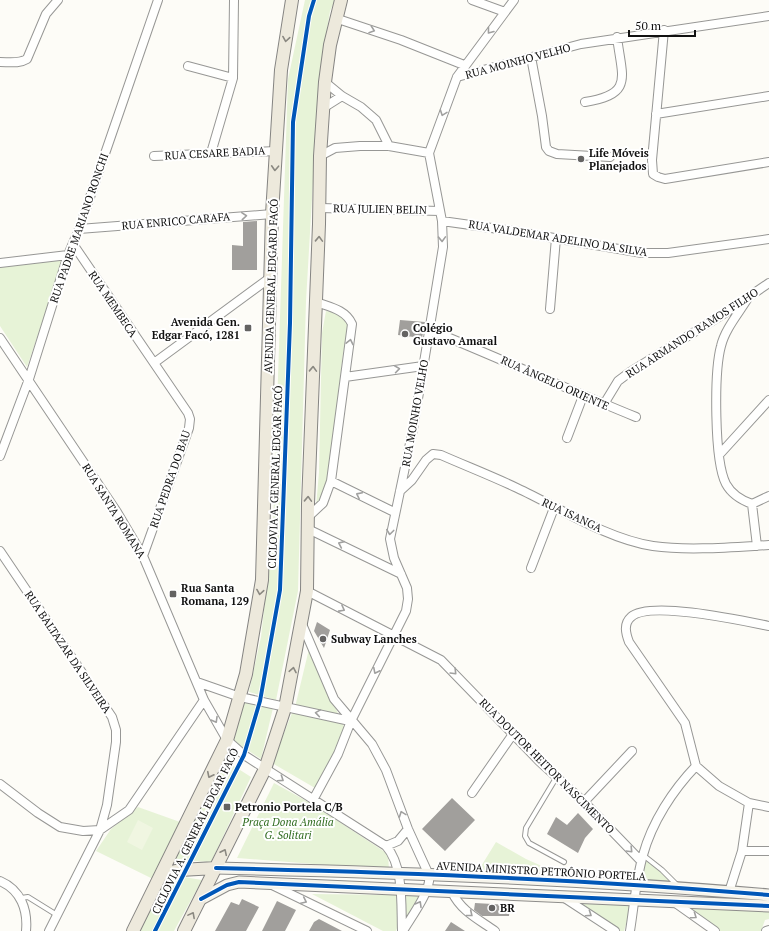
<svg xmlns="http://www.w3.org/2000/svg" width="769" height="931" viewBox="0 0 769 931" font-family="'PT Serif',serif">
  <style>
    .green { fill: #e7f3d7 }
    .pitch { fill: #f0f6e1 }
    .building { fill: #a19f9c }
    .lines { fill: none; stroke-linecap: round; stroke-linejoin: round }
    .service-casing { stroke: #979795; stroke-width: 6 }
    .minor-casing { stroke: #979795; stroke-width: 10 }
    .secondary-casing { stroke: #8e8d8b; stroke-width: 13 }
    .primary-casing { stroke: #858482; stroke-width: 14 }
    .service { stroke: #fffffe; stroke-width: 4 }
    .minor { stroke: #fffffe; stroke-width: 8 }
    .secondary { stroke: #f6f4eb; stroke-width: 11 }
    .primary { stroke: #ede9dc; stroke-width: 12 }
    .cycleway-casing { stroke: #fff; stroke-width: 6 }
    .cycleway { stroke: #0057b8; stroke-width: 4 }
    .oneway { stroke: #a0a09f }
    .oneway2 { stroke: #8a8881 }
    .poi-dot { fill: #646362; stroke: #fff; stroke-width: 1.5 }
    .labels { text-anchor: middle; stroke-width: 4; stroke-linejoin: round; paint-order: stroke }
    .street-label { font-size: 11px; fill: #111; stroke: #fff }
    .poi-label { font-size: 11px; font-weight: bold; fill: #111; stroke: #fff; text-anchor: start }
    .park-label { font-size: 11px; font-style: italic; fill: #2f6b1f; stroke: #fff }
  </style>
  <rect width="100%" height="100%" fill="#fdfcf7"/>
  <path class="green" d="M305,0h30l-5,11 -11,68 -13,222 -8,290 -22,109 -27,-8 12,-55 12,-111 15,-447z
    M64,258l-37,109 -27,-41v-59z
    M326,311l14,3 9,5 -1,14 -5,20 -14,126 -9,22 -4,6 3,-35 3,-139z
    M309,649l37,82 -31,57 -43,-25 24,-60z
    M245,699l28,9 -12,51 -29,-19z
    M226,761l25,16 -40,85 -37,-2z
    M274,783l38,21 76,50 1,16 -152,-12z
    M138,807l42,15 -27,57 -57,-28 15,-22z
    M496,842l30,17 45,20 -96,-3z
    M645,858l25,21 2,8 -30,-3z
    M166,874l36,6 -28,51h-36z
    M404,892l17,3 -16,27z
    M312,894l84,1 3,27 -3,9h-13z
    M673,902l96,7v10l-4,1 -4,11h-46z
    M578,904h54l-8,27h-7z"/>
  <path class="pitch" d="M138,820l15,8 -11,22 -15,-8z"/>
  <path class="building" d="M257,221v49h-25v-25l11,1v-24z
    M400,320l25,2 -3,16 -24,-3z
    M317,622l13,8 -6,18 -10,-17z
    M452,798l23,22 -30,31 -23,-22z
    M578,813l15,16 -8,9 -7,15 -31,-19 9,-17 11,8z
    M242,899l17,8 -13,24h-31l16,-29 8,3z
    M277,901l19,9 -11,21h-23z
    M475,903l35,2 -1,11h-27l-8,-6z
    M319,919l23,12h-33l5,-9z
    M451,922l14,9h-20z"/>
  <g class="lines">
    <g class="service-casing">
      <path id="service" d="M556,778l-30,50 -1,8 4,7 35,19
        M643,855l19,15 16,16
        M21,898l7,-1 29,18"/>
    </g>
    <g class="minor-casing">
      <path id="minor" d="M472,0l33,12
        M335,18l66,22 63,25
        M664,30l-12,130 1,14 5,3 7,2 104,-17
        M531,57l11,59 4,31 3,4 8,3 53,3
        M0,62c9,0 19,2 27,-3l19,-45 12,-14
        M188,66l45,12
        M457,77l124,-33 188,-28
        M325,82l17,14 19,11 15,13 13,26
        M585,102c49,-8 37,-24 32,-65
        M323,108l19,-12
        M656,114l113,-18
        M211,153l22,-75 1,-78
        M154,156l122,-5
        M320,156l15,-8 25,-2h29l40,7
        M320,208l120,3
        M442,221l71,10 129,22h26l101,-14
        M79,229l193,-15
        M73,244l115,169 2,6 -1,9 -46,128
        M0,263l68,-8
        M748,298c-9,15 -23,31 -27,48 -7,26 -7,115 5,138 6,11 15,16 26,20l17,-8
        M316,302c14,5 30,8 36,22l-21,157 63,31
        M550,309l6,-71
        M430,330c69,28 137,59 206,87
        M0,338l117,174 26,44 61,144 23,40 17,15 142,91c18,20 15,59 16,85
        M154,363l117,-86
        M345,377l78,-11
        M604,404l14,-23 12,-9 95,-59 44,-30
        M567,438l16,-42
        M719,455l50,-55
        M0,456l29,-77 39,-124 11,-26 79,-229
        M400,491l12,-11 14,-20 7,-6 8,1c25,11 51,21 76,33 41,19 90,51 136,58 35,5 81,1 116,-1
        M752,504l5,42
        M308,517l15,-14 8,-22
        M308,529l93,45
        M0,551l112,166 4,13v12l-9,63 -7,25 -51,101
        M531,568l23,-60
        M307,591l134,69 98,101 45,41 57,59
        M302,624l32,75 38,45 14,26 22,59 21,46c3,15 -18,42 -26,56
        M769,626c-25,-5 -120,-26 -138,-9 -8,7 -5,17 -2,25l56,81 11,43 23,20 30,17 20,4
        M197,682l43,15 110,24
        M0,784l38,29 22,14 23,4 17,-1 29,-20 75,-110
        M472,793l41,-59
        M313,800l25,-46 13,-33 55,-110 2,-12 -1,-11 -13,-30 -4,-19 23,-110 30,-182 -1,-26 -13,-68 28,-76 57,-77
        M584,802l48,-51
        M386,846l12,-5 10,-12
        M742,851h27
        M0,881c21,9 28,29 26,50
        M272,885l95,46
        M452,892c9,19 26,27 43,39
        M729,892l13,-41 7,-48
        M563,897l52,34
        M674,902l41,29
        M630,931c4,-25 6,-52 13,-76 9,-33 30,-65 53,-89
        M766,931l3,-1"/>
    </g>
    <g class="secondary-casing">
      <path id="secondary" d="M216,868c184,4 369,11 553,27
        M201,899l26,-14 12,-3 530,24"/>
    </g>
    <g class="primary-casing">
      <path id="primary" d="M162,874l18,-4 36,-2
        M133,931l94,-191 19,-66 16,-94 10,-366 9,-144 11,-70
        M184,931l81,-162 20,-61 22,-117 1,-87 11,-280 1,-68 5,-74 5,-37 11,-45"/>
    </g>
    <use href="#service" class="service"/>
    <use href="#minor" class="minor"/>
    <use href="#secondary" class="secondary"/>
    <use href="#primary" class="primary"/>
    <g class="cycleway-casing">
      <path id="cycleway" d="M216,868c184,4 369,11 553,27
        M201,899l26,-14 12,-3 530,24
        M155,931l89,-176 16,-54 20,-111 10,-267 3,-201 16,-106 5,-16"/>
    </g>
    <use href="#cycleway" class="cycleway"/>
  </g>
  <defs><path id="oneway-chevron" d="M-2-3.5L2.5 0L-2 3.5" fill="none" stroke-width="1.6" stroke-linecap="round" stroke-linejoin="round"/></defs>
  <g class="oneway">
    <use href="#oneway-chevron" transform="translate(372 30) rotate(19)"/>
    <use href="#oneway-chevron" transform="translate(490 31) rotate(128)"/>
    <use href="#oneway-chevron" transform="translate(443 113) rotate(110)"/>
    <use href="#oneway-chevron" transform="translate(244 216) rotate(-5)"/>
    <use href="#oneway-chevron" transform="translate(442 239) rotate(88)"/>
    <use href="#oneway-chevron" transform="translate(350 342) rotate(-78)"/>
    <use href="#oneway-chevron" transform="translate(397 369) rotate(-8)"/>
    <use href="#oneway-chevron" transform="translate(359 495) rotate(-154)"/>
    <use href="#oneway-chevron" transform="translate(390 532) rotate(97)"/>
    <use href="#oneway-chevron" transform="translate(341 544) rotate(-156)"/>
    <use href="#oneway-chevron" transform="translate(342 609) rotate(28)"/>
    <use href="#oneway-chevron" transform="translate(376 671) rotate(117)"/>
    <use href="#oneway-chevron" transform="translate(454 672) rotate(46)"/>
    <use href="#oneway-chevron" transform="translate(318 713) rotate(-171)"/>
    <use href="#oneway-chevron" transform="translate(215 720) rotate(60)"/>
    <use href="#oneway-chevron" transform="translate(281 779) rotate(34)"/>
    <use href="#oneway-chevron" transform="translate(402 814) rotate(-110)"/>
    <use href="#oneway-chevron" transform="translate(630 850) rotate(46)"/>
    <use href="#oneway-chevron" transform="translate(304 901) rotate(25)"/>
    <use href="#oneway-chevron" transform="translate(419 904) rotate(-60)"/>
    <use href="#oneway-chevron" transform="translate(470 914) rotate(39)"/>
    <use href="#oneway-chevron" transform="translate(589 914) rotate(34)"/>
    <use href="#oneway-chevron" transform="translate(694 916) rotate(35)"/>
  </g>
  <g class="oneway2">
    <use href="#oneway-chevron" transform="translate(286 39) rotate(99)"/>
    <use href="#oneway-chevron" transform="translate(275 168) rotate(93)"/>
    <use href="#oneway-chevron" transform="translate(319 239) rotate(-88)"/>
    <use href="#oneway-chevron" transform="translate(313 369) rotate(-88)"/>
    <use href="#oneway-chevron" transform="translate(308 499) rotate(-88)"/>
    <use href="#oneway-chevron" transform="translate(260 592) rotate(99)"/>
    <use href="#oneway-chevron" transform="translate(293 670) rotate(-79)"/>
    <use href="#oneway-chevron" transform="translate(210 775) rotate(116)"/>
    <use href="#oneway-chevron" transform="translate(224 852) rotate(-64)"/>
    <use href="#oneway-chevron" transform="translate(192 915) rotate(-62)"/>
  </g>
  <g class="poi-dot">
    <circle cx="581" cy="159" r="4"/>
    <rect x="244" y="324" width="8" height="8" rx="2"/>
    <circle cx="405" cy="334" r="4"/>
    <rect x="169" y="590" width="8" height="8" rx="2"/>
    <circle cx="323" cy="639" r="4"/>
    <rect x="223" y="803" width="8" height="8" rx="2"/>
    <circle cx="492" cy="908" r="4"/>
  </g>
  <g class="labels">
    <g class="street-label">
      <text transform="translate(518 61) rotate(-15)" y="4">RUA MOINHO VELHO</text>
      <text transform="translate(215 153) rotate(-3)" y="4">RUA CESARE BADIA</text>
      <text transform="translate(380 209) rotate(1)" y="4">RUA JULIEN BELIN</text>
      <text transform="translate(176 221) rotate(-5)" y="4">RUA ENRICO CARAFA</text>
      <text transform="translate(79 228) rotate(-71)" y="4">RUA PADRE MARIANO RONCHI</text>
      <text transform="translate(558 238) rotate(9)" y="4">RUA VALDEMAR ADELINO DA SILVA</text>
      <text transform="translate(271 286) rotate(-88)" y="4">AVENIDA GENERAL EDGARD FACÓ</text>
      <text transform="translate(113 304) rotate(56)" y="4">RUA MEMBECA</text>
      <text transform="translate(692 333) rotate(-33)" y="4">RUA ARMANDO RAMOS FILHO</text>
      <text transform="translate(555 383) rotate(24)" y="4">RUA ÂNGELO ORIENTE</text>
      <text transform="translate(415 413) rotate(-80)" y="4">RUA MOINHO VELHO</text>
      <text transform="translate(275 477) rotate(-88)" y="4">CICLOVIA A. GENERAL EDGAR FACÓ</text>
      <text transform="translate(170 479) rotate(-71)" y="4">RUA PEDRA DO BAU</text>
      <text transform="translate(114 511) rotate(58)" y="4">RUA SANTA ROMANA</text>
      <text transform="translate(572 515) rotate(25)" y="4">RUA ISANGA</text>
      <text transform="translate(68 652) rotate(56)" y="4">RUA BALTAZAR DA SILVEIRA</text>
      <text transform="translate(547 766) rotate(45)" y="4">RUA DOUTOR HEITOR NASCIMENTO</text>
      <text transform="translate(195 831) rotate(-64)" y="4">CICLOVIA A. GENERAL EDGAR FACÓ</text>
      <text transform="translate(541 871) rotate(3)" y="4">AVENIDA MINISTRO PETRÔNIO PORTELA</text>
    </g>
    <g class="poi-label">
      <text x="589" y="157">Life Móveis<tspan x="589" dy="13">Planejados</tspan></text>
      <text x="240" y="326" text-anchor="end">Avenida Gen.<tspan x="240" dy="13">Edgar Facó, 1281</tspan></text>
      <text x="413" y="332">Colégio<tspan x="413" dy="13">Gustavo Amaral</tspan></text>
      <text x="181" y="592">Rua Santa<tspan x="181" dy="13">Romana, 129</tspan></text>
      <text x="331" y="643">Subway Lanches</text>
      <text x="235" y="811">Petronio Portela C/B</text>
      <text x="500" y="912">BR</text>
    </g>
    <g class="park-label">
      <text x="288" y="826">Praça Dona Amália<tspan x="288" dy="13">G. Solitari</tspan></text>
    </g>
  </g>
  <path d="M629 30v6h66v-6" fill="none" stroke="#111111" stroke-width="2"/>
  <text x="635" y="30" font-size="12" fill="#111111" stroke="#ffffff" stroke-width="3" paint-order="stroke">50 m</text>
</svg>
